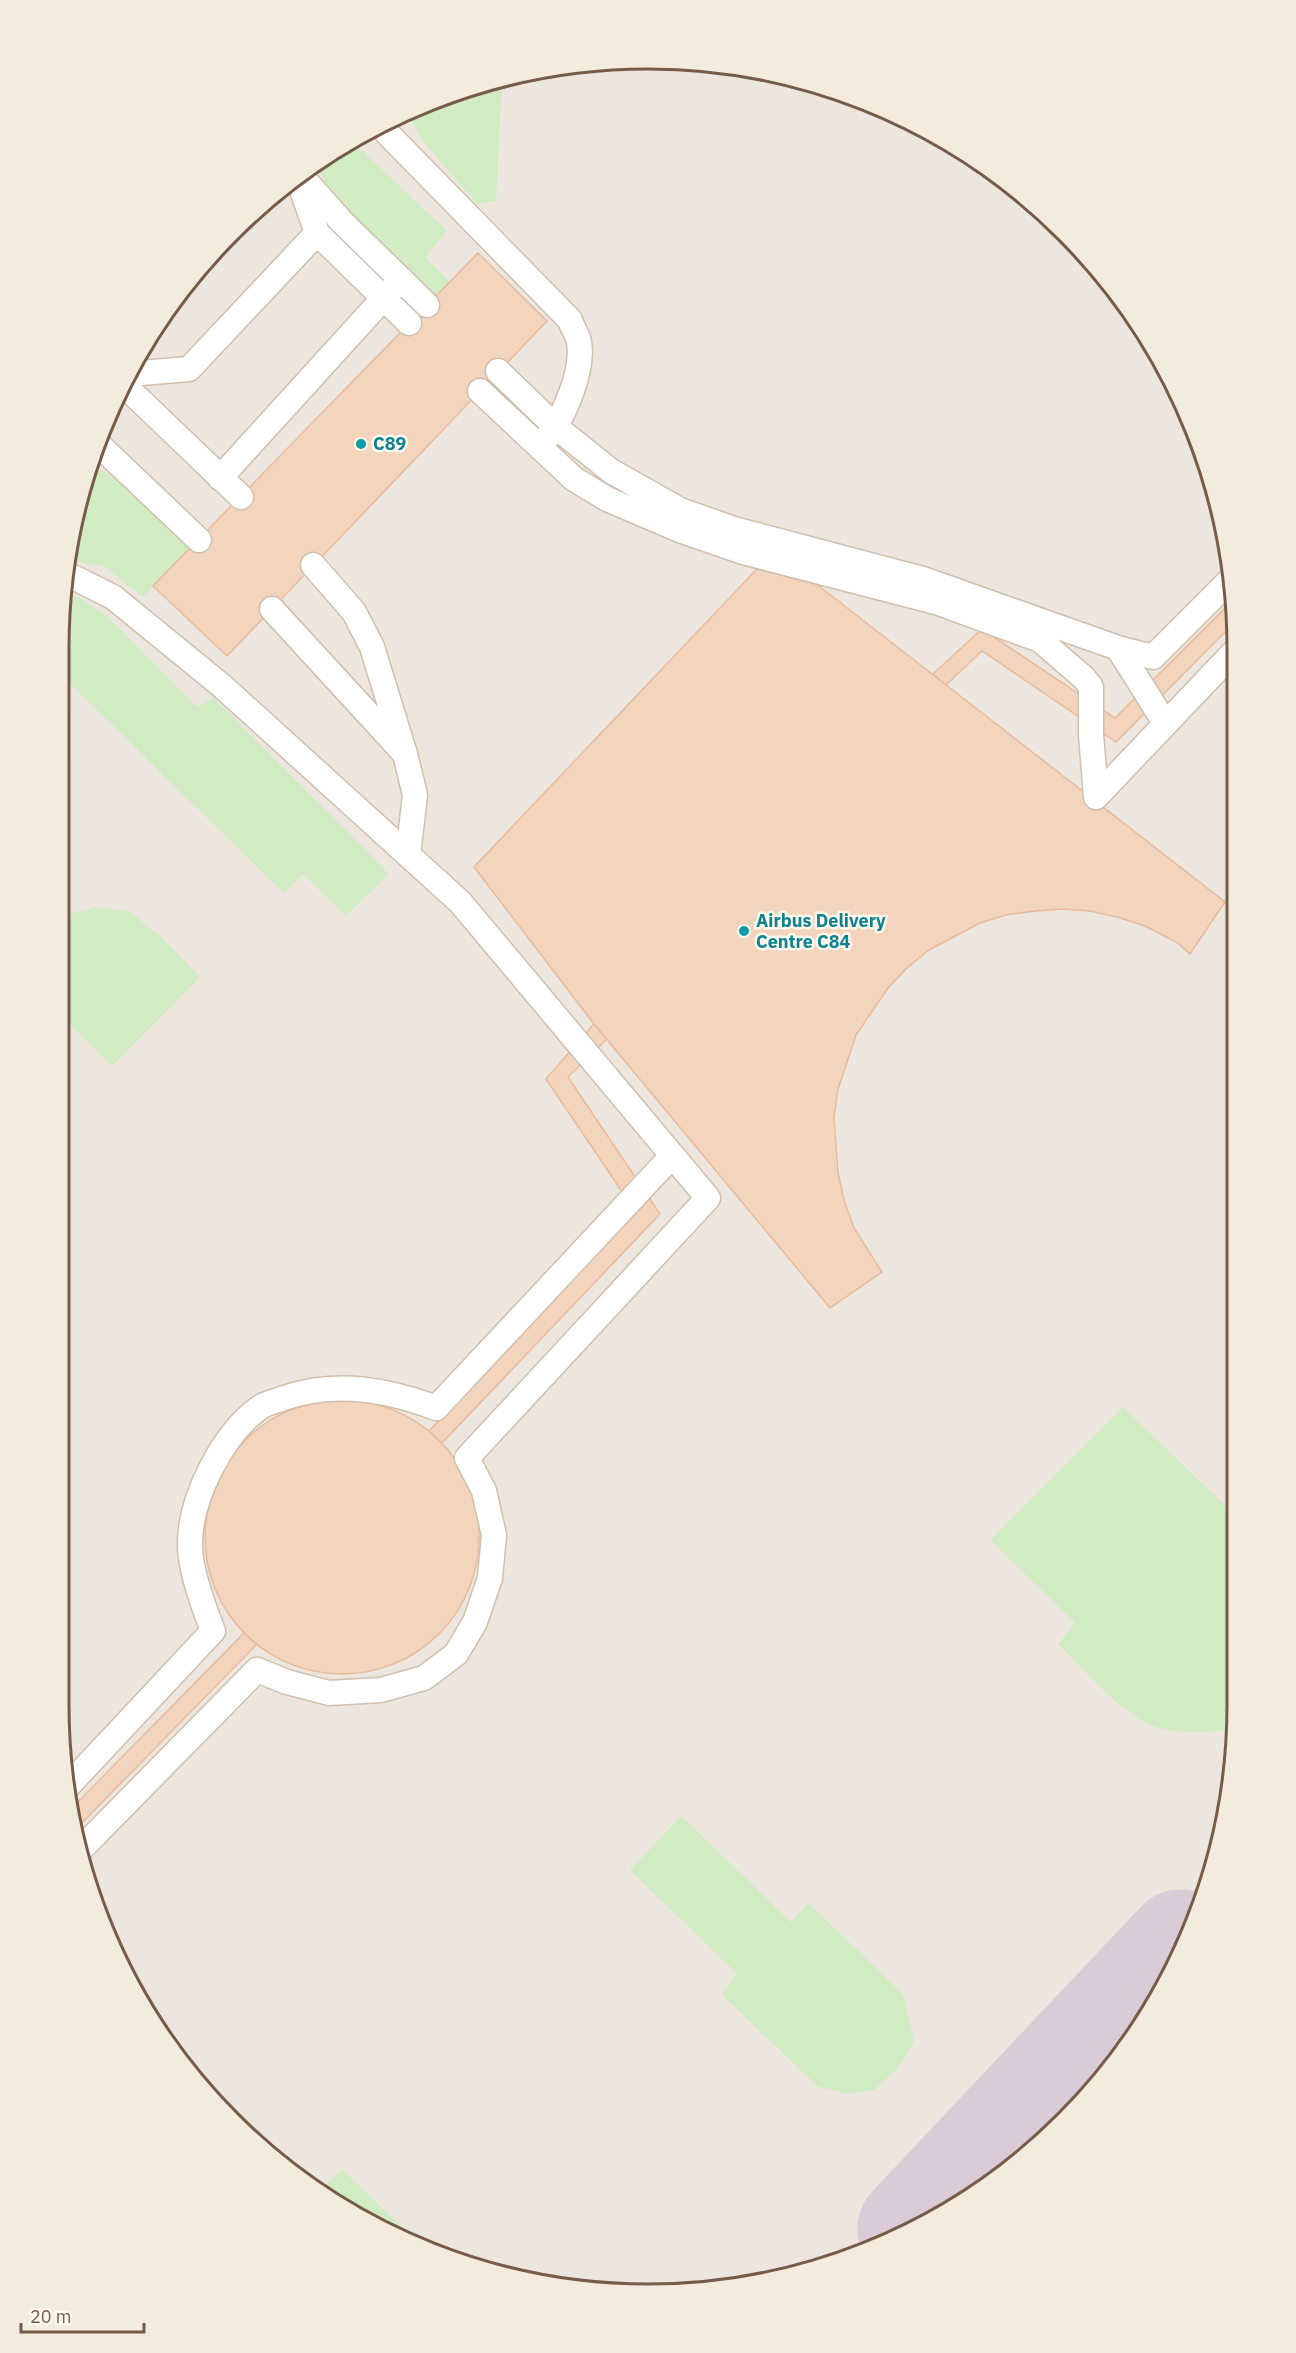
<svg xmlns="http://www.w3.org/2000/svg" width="1296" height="2353" viewBox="0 0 1296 2353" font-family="'IBM Plex Sans',sans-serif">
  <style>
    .industrial { fill: #ede6df }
    .green { fill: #d1ebc3 }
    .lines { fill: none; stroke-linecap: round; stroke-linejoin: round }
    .taxiway { stroke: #daccd6; stroke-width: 111 }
    .building { fill: #f3d4bc; stroke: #e7bb9c; stroke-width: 1.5 }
    .lane-casing { stroke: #d1bfad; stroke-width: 27 }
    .lane { stroke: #fff; stroke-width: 24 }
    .culture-dot { fill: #0f9aa8; stroke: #fff8ec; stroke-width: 2 }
    .labels { text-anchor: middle; stroke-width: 5; stroke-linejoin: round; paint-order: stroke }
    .culture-label { font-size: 18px; font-weight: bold; fill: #0d838f; stroke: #fff8ec; text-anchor: start }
    .rim { fill: none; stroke: #775b49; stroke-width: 3 }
  </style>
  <rect width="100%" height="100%" fill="#fdf5e5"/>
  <path class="industrial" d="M609,60l116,4 112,26 105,47 95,68 101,115 68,138 26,113 4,1172 -19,115 -58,141 -8,12 -213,204 -64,34 -74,25 -113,19h-78l-113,-19 -74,-25 -101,-54 -62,-47 -78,-84 -44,-65 -47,-104 -20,-75 -11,-115 1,-1095 19,-115 58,-141 68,-94 84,-79 98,-62 108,-40z"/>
  <path class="green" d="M502,78l-6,123 -19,3 -54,-63 -17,-29z
    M352,141l95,90 -22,26 25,25 -17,17 -106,-112 -11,-23z
    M91,465l25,13 76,69 -49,50 -38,-30 -37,-7 11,-65z
    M62,593l16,4 29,19 90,91 17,-9 175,176 -43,42 -43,-42 -19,19 -224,-219v-64z
    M97,907l33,5 31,25 39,40 -88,89 -53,-53v-88l11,-11z
    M1123,1407l113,109v213c-24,3 -60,6 -83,-3 -35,-15 -68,-56 -95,-82l17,-21 -85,-83z
    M681,1816l110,106 17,-19 95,91 11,47 -16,27 -24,22 -26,4 -31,-8 -96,-92 16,-20 -107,-104z
    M342,2169l85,82 -109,-58z"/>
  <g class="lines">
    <path class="taxiway" d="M913,2229l268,-284"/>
  </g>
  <path class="building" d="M478,253l69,68 -320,335 -74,-70z
    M774,551l451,351 -35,52 -12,-11 -33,-17 -28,-9 -27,-6 -28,-2 -27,2 -29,4 -26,8 -51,27 -22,18 -19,20 -32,47 -18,54 -4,28 4,56 6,27 10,28 28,44 -52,36 -236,-284 -120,-157z
    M1233,600v24l-117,118 -134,-91 -36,34 -13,-11 49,-45 133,89z
    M594,1024l13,15 -39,38 92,137 -218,229 -13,-12 206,-220 -89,-132z
    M205 1537a137 137 0 1 1 274 0a137 137 0 1 1-274 0Z
    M244,1633l13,11 -184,188 -4,-21z"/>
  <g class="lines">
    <g class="lane-casing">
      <path id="lane" d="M381,123l6,10 183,187c2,7 8,15 9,22 5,28 -15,76 -33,97
        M297,176l20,57 92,90
        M303,178l39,44 85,83
        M498,371l58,56 55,44 69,39 54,19 189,50 195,69 35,9 80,-80
        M129,374l60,-5 128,-136
        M124,385l117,112
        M480,391l94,88 33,20 75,32 61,21 196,51 101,37 44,38 7,9v47l5,63
        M99,445l100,95
        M220,478l181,-199
        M65,576h6l42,21 109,89 238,216 248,296 -241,260 17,33 10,44 -4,43 -15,44 -19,32 -32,24 -43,12 -52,3 -42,-11 -30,-12 -179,182
        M272,609l133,145 -33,-107 -18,-35 -41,-47
        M1118,648l47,75
        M405,754l10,41 -7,60
        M1096,797l137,-144
        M67,1787l146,-156c-9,-23 -24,-64 -23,-88 0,-45 33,-109 69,-135 7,-5 18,-7 25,-10 51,-18 103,-9 152,10l236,-252"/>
    </g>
    <use href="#lane" class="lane"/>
  </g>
  <g class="culture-dot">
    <circle cx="361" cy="444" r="6"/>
    <circle cx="744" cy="931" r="6"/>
  </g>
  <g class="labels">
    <g class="culture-label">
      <text x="373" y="450">C89</text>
      <text x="756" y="927">Airbus Delivery<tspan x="756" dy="21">Centre C84</tspan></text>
    </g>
  </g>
  <path d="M0 0H1296V2353H0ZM648 69H648A579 579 0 0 1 1227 648V1705A579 579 0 0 1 648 2284H648A579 579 0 0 1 69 1705V648A579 579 0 0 1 648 69Z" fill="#f4ebdf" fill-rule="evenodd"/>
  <path class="rim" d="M648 69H648A579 579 0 0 1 1227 648V1705A579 579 0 0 1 648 2284H648A579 579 0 0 1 69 1705V648A579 579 0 0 1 648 69Z"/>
  <path d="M21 2323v9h123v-9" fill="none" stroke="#775b49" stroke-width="3"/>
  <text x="30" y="2323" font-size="18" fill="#775b49" stroke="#fff8ec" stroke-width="4.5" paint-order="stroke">20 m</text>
</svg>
